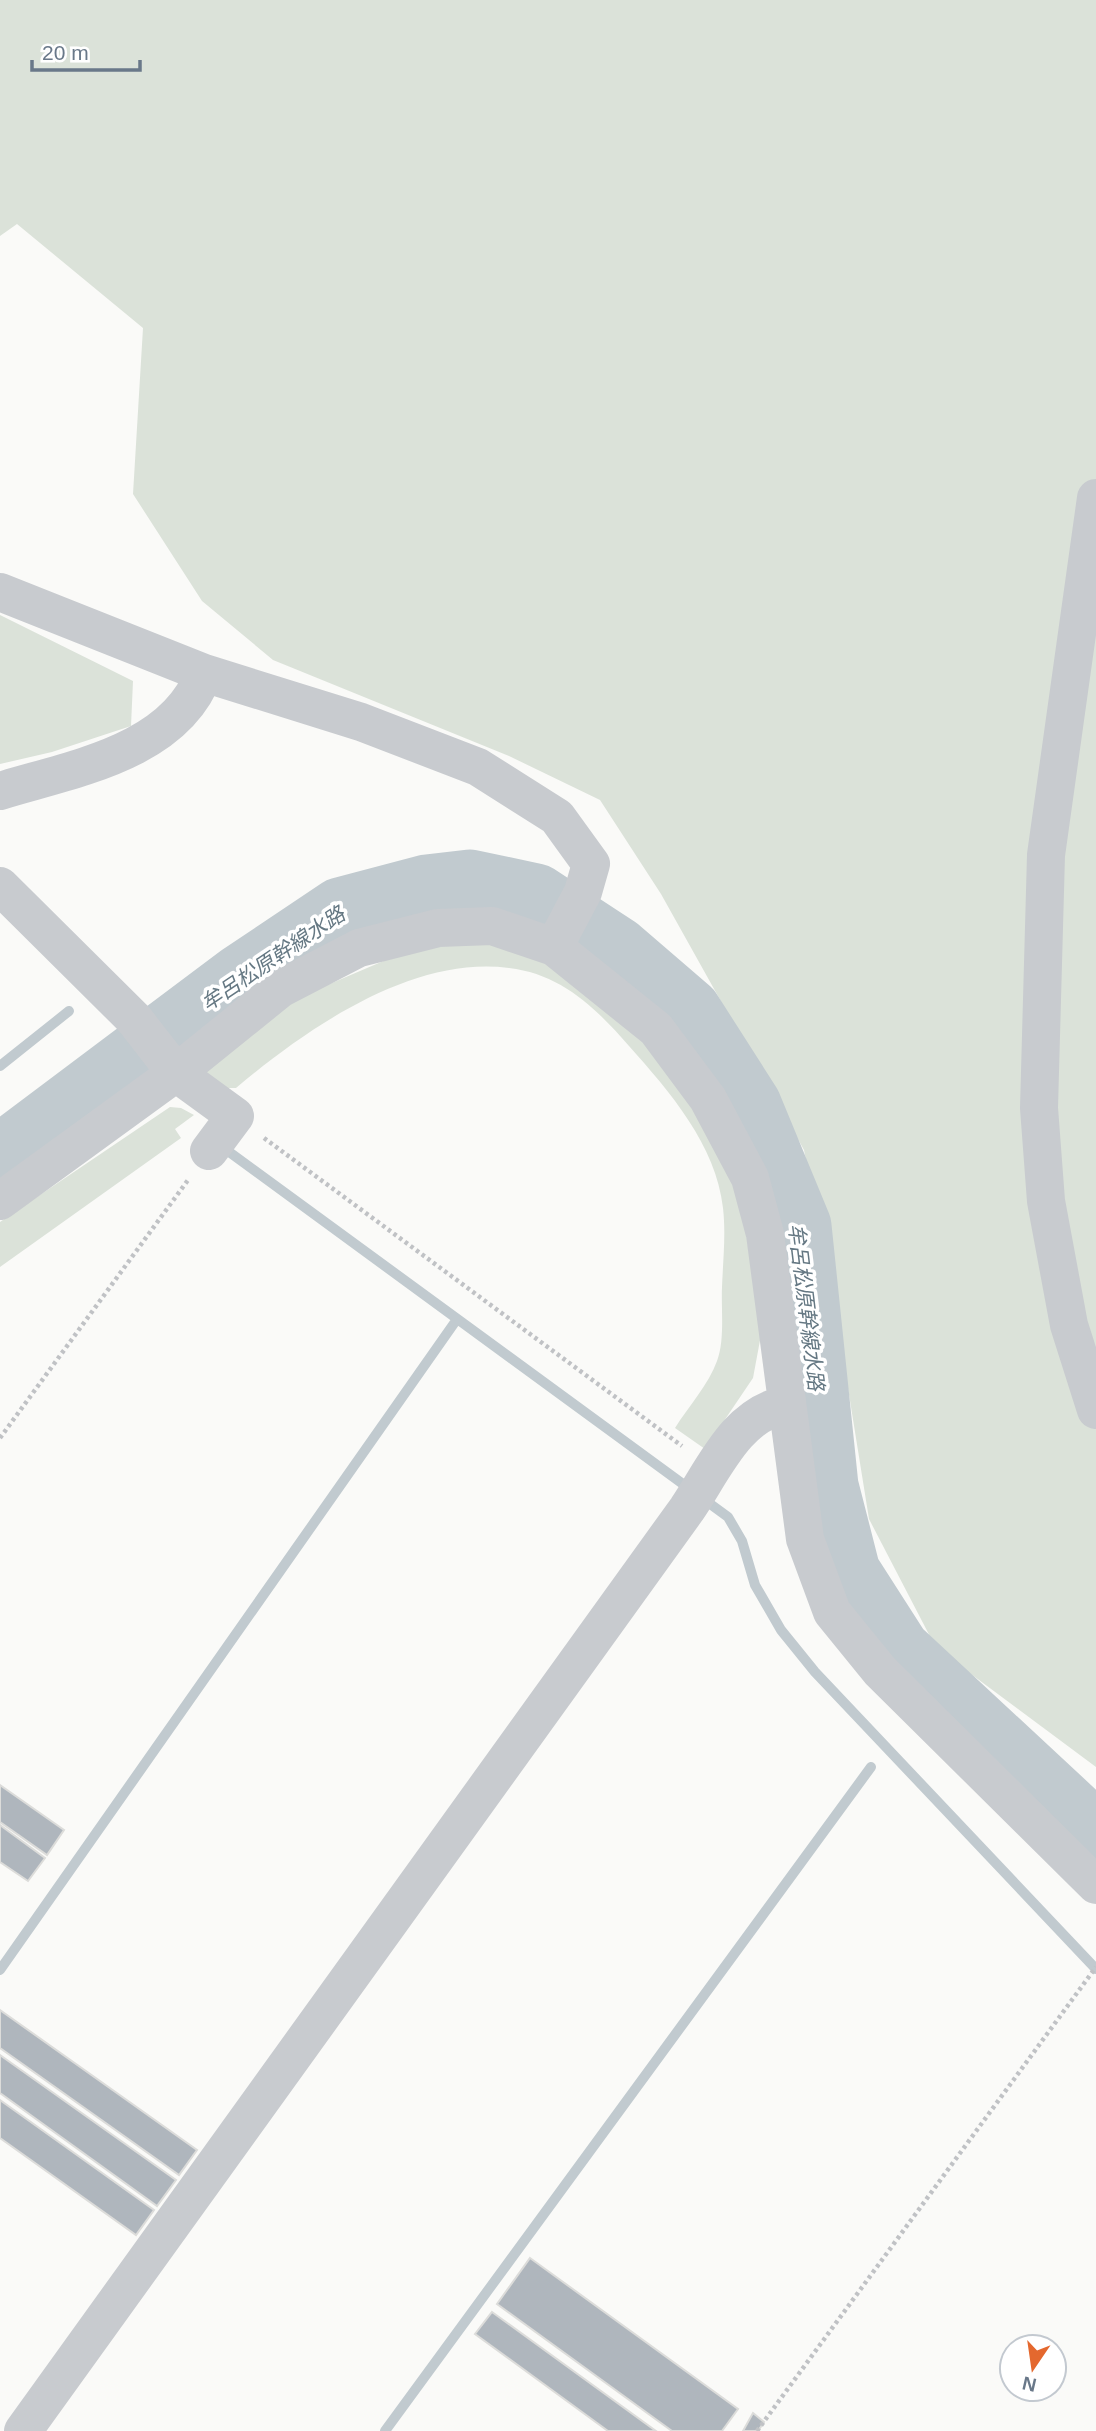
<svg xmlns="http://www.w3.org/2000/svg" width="1096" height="2431" viewBox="0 0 1096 2431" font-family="Arial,'Noto Sans JP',sans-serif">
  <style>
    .green { fill: #dbe2d9 }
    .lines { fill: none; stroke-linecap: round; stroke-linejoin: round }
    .stream { stroke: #c1cacf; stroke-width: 10 }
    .river { stroke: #c1cacf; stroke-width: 65 }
    .building { fill: #afb6bd; stroke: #dcdcda; stroke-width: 2 }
    .path { stroke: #c0c2c5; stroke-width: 4.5; stroke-dasharray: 3.5 3.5; stroke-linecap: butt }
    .minor { stroke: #c8cbcf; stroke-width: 38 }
    .labels { text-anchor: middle; stroke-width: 7; stroke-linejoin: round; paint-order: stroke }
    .water-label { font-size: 21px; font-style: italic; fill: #657883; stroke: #fff }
  </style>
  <rect width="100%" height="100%" fill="#fafaf8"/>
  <path class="green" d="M0,0h1096v1767l-160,-119 -67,-129 -36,-224 -29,-145 -143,-256 -61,-94 -91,-44 -236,-96 -71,-59 -69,-107 10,-166 -126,-104 -17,12z
    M0,615l133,66 -2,45 -79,26 -52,12z
    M471,937l75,19 89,72 79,109 28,67 19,131 -8,43 -48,71 -30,-21c13,-21 34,-44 42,-67 8,-21 4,-52 5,-74 1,-26 4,-53 1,-79 -7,-63 -53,-116 -94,-162 -33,-38 -68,-72 -120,-78 -97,-13 -203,61 -273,120h-21l-14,-20 84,-65 136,-58z
    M170,1107l11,1 13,7 -19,14 6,9 -181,129v-45z"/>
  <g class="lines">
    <path class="stream" d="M0,1066l69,-55
      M221,1146l507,371 14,24 13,44 26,45 34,42 281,297
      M0,1970l455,-648
      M385,2431l486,-664"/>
    <path class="river" d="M0,1157l240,-180 100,-67 87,-23 43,-5 66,14 81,53 72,62 60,94 50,121 27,260 22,86 50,78 198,184"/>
  </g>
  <path class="building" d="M0,1785l64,45 -17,25 -47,-33z
    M0,1825l45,33 -17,23 -28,-19z
    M0,2010l197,140 -18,25 -179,-127z
    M0,2055l176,125 -19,26 -157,-113z
    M0,2100l154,110 -18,25 -136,-97z
    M530,2258l208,151 -16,22h-50l-175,-127z
    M492,2312l164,119h-48l-133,-97z
    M753,2413l11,9 -6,9h-15z"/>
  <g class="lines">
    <path class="path" d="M264,1138l418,308
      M0,1438l188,-258
      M757,2431l339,-464"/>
    <path class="minor" d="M1096,498l-50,357 -7,253 7,93 23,124 27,85
      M0,592l204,81 157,49 117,45 79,50 34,47 -8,28 -29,55
      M0,791c71,-22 175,-38 204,-118
      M0,886l134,133 42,54 59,43 -26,35
      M0,1201l176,-128 104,-84 79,-41 79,-20 54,-2 62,21 102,82 52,70 42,79 15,56 40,305 27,73 48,59 216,214
      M23,2431l664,-922c26,-38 49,-95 98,-104"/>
  </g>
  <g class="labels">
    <g class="water-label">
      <text transform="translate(273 959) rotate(-34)" y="7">牟呂松原幹線水路</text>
      <text transform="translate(806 1307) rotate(83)" y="7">牟呂松原幹線水路</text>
    </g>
  </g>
  <g transform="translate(1033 2368) rotate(193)"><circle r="33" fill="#ffffff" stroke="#c3c9d0" stroke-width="2"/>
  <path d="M0-5L12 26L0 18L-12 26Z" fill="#e4682e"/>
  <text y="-10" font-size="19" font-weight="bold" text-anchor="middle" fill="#697889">N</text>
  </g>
  <path d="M32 60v10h108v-10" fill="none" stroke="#697889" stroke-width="3.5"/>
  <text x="42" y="60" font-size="21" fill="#697889" stroke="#ffffff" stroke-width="5" paint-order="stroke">20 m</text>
</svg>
